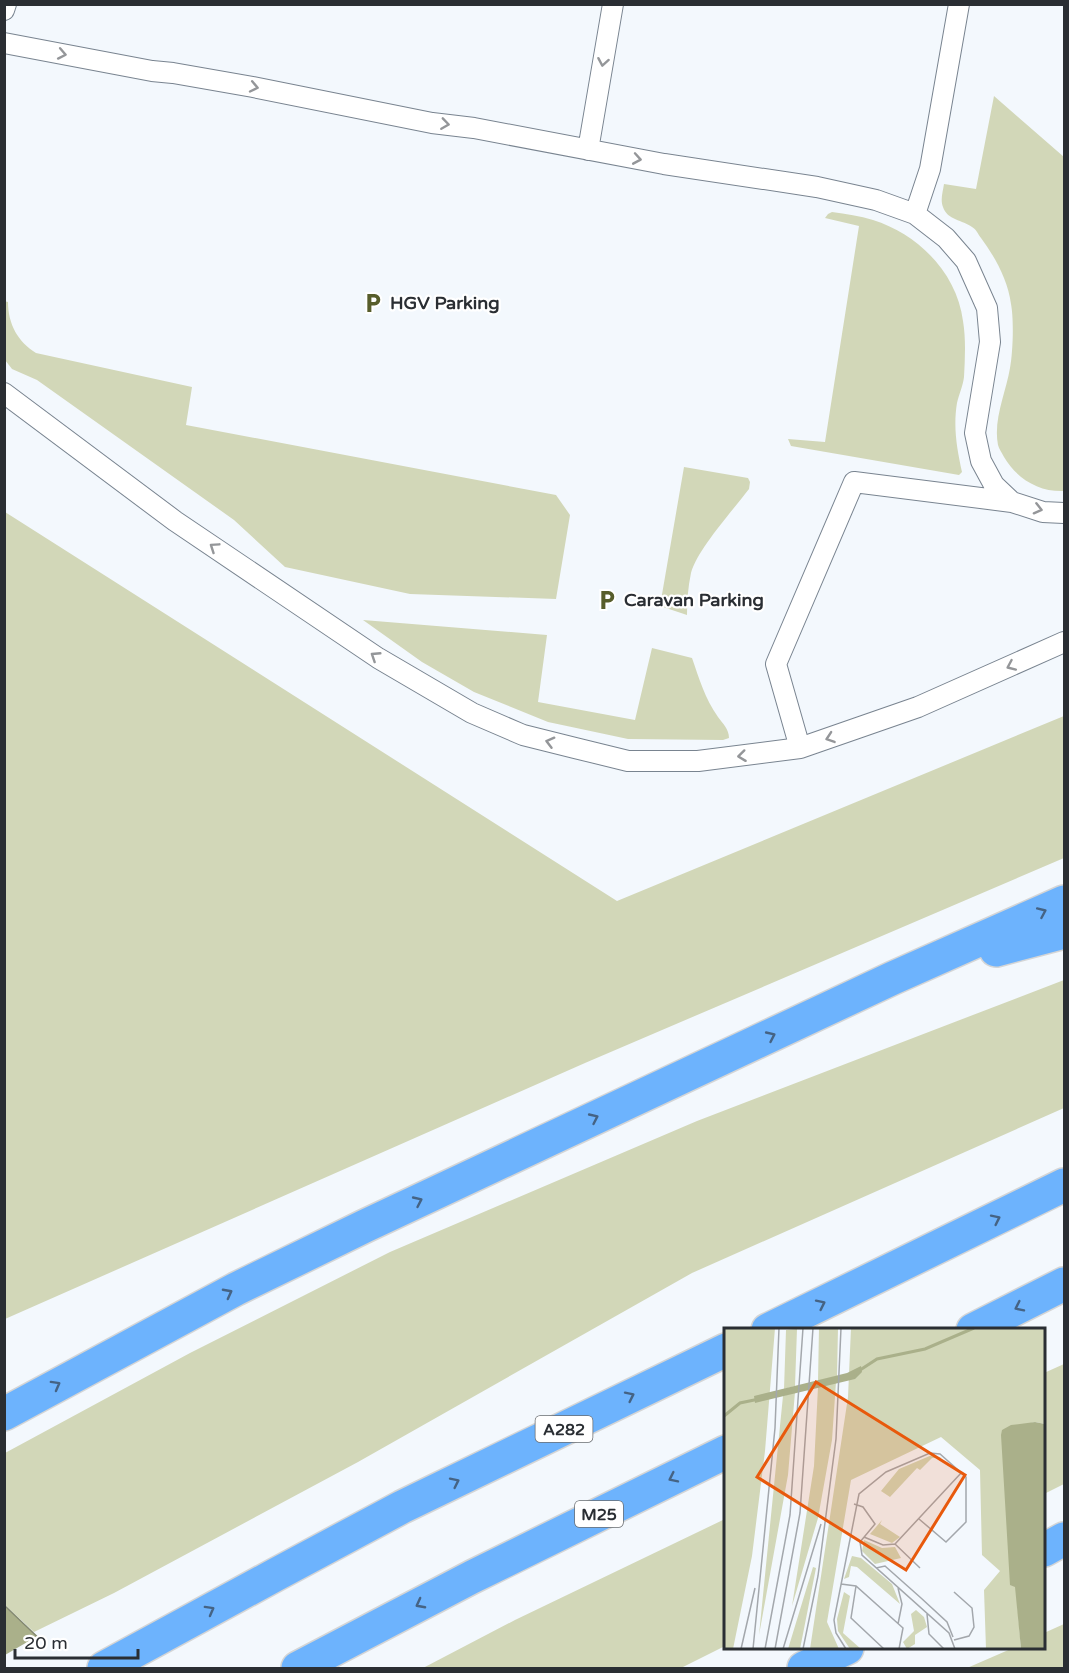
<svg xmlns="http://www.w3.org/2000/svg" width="1069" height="1673" viewBox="0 0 1069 1673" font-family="'Varela Round',sans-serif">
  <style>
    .green { fill: #d2d7b8 }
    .water { fill: #aab08a; stroke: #848970; stroke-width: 1.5 }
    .pier { fill: #f3f8fd }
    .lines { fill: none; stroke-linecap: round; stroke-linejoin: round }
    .lane-casing { stroke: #798490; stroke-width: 22 }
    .highway-casing { stroke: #d4d5d6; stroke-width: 36 }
    .lane { stroke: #fff; stroke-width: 20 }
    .highway { stroke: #6db3fd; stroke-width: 33 }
    .oneway { stroke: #949699 }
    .oneway2 { stroke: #456384 }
    .labels { text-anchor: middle; stroke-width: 4.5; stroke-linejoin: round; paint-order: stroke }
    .shield { fill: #fff; stroke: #6a6d70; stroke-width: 1.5 }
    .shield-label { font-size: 16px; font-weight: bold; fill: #2a2e33 }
    .poi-label { font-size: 18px; font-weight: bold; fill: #2a2e33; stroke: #fff; text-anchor: start }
    .inset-river { fill: none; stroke: #aab08a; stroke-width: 3 }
    .inset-road { fill: none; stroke: #a3a7ac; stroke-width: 1.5 }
    .view { fill: #e8590c; fill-opacity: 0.15; stroke: #e8590c; stroke-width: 3 }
    .inset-edge { fill: none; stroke: #2a2e33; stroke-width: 3 }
  </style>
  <rect width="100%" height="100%" fill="#f3f8fd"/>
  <path class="green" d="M994,96l70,61v334c-25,1 -47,-12 -60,-34 -2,-4 -5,-8 -6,-12 -5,-25 8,-53 12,-77 3,-16 4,-48 1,-64 -3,-24 -16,-47 -30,-66 -3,-4 -5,-9 -9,-11 -9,-7 -25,-7 -29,-20 -3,-7 0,-16 1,-23l32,5z
    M832,212c14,2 28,4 41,8 45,14 84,53 90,101 3,18 2,37 1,56 -1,9 -5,17 -7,26 -4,24 0,46 5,69l-3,3 -168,-29 -3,-7 37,3 34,-216 -34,-8 3,-4z
    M4,301l4,1c0,22 10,40 28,51l156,34 -6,38 370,70 14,20 -14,84 -146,-5 -125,-27 -51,-47 -197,-140 -25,-11 -7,-9z
    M684,467l64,11 2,4 -1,7c-16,21 -52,61 -58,84 -3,14 -4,28 -4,42l-27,-9z
    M5,512l612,389 447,-185v142l-479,205 -580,256z
    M363,620l184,15 -9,67 97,18 17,-72 40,10c7,20 13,41 26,59 5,7 11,12 11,21l-6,2 -95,-1 -80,-17 -74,-30 -52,-30z
    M1064,980v128l-372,165 -334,189 -244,131 -80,39 -29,-27v-152l185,-100 200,-101 307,-131z
    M1064,1364v120l-20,10v-121z
    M725,1519v127l-44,22h-258l92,-48z
    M1064,1624v44h-97l46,-20h31v-15z"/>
  <path class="water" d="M4,1605l66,63h-65z"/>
  <path class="pier" d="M41,1634l32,34h-68v-13z"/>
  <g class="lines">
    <g class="lane-casing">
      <path id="lane" d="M4,10l2,-6
        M4,43l148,28 21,2 80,14 179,36 42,5 190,36 153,23 59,13 39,14 31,24 20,23 21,47 3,34 -15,91 6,28 13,24 18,17
        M588,150l25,-146
        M915,214l15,-45 29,-165
        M4,393l171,128 203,137 94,55 51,22 52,13 53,13h70l102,-13 118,-41 146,-65
        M800,748l-24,-84 78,-182 158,20 31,10 21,1"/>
    </g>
    <g class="highway-casing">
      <path id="highway" d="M996,950l68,-18
        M768,1330l296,-145
        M973,1330l91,-46
        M4,1414l232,-125 129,-63 528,-248 171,-76
        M1044,1550l20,-11
        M104,1668l171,-93 127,-68 324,-157
        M298,1668l174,-91 254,-125
        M804,1668l43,-20"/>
    </g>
    <use href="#lane" class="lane"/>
    <use href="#highway" class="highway"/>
  </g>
  <defs><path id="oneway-chevron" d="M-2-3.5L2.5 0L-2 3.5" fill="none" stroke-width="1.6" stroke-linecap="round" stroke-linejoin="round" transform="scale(1.5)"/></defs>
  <g class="oneway">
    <use href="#oneway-chevron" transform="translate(62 54) rotate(11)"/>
    <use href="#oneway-chevron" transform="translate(603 62) rotate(100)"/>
    <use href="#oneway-chevron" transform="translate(254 87) rotate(12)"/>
    <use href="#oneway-chevron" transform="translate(445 124) rotate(8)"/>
    <use href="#oneway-chevron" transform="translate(637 159) rotate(10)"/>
    <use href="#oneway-chevron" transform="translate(1038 509) rotate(14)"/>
    <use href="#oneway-chevron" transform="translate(214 547) rotate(-146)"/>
    <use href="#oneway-chevron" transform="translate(375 656) rotate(-147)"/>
    <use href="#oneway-chevron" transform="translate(1011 666) rotate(156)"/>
    <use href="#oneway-chevron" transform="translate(830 738) rotate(161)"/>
    <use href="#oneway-chevron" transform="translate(550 742) rotate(-165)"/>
    <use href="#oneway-chevron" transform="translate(742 756) rotate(173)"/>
  </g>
  <g class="oneway2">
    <use href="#oneway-chevron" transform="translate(1042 912) rotate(-24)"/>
    <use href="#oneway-chevron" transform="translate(771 1036) rotate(-25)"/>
    <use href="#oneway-chevron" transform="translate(594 1118) rotate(-25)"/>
    <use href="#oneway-chevron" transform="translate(418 1201) rotate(-25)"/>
    <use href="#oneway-chevron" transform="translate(996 1219) rotate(-26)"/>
    <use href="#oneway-chevron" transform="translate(228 1293) rotate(-28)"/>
    <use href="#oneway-chevron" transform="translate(821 1304) rotate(-26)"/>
    <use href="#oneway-chevron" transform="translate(1019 1307) rotate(154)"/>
    <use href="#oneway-chevron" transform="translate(56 1385) rotate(-29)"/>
    <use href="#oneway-chevron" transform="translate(630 1396) rotate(-26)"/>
    <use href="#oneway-chevron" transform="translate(673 1478) rotate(154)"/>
    <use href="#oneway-chevron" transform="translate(455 1482) rotate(-26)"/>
    <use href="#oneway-chevron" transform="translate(420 1604) rotate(152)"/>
    <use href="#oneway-chevron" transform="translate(210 1610) rotate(-29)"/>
  </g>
  <defs>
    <g id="parking-bare" transform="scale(1.62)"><path d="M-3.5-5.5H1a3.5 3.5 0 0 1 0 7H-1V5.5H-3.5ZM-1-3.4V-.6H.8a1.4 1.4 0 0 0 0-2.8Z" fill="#575d2b" stroke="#fff" stroke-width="2.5" paint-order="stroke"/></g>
  </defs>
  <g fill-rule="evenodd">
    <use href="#parking-bare" x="373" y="303"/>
    <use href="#parking-bare" x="607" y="600"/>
  </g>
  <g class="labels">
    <g class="shield">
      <rect x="535.5" y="1416" width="57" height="26" rx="4.5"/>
      <rect x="575" y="1501" width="48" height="26" rx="4.5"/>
    </g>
    <g class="shield-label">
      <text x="564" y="1435">A282</text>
      <text x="599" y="1520">M25</text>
    </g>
    <g class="poi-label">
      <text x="390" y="309">HGV Parking</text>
      <text x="624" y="606">Caravan Parking</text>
    </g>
  </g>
  <g transform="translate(724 1328)">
    <rect width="321" height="321" fill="#f3f8fd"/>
    <path d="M0,0h51l-10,123 -13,105 -19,93h-9zM95,0h19l-1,48 -19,5zM127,0h194v96l-10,-2 -32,8 18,219h-35l-2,-59 16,-19 -18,-16 -2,-85 -39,-33 -90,43 -24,142 12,27h-29l38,-252zM73,1l-2,57 -11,3 2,-59zM112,54l-4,58 -14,78 -26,88 22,-140 4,-79zM71,64l-7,83 -29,160 24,-239zM208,127l10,3h-10l-12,12 -3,-2 -27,29 -9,-6 18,-22zM158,192l-2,4 20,13 -8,6 -22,-9zM140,212l18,8 13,-1 6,11 -26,6 -13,-13zM128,228l9,2 31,26 8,20 -43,-37 -6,-1 -2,11 -5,2zM89,239l3,1 -16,81h-12zM120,264l6,4 -7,37 18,16h-11l-12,-18 -1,-12zM192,282l8,7 3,10 -12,8v9l-8,5 -4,-7 11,-11 -3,-17z" fill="#d2d7b8"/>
    <path d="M137,38l1,6 -7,7 -100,24 -1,-7 93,-23zM311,94l10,2v225h-24l-6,-62 -5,-2 -9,-150 1,-5 9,-5z" fill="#aab08a"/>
    <path class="inset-river" d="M130,46l23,-15 48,-10 49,-21M0,88l16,-13 24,-5"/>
    <path class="inset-road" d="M130,176l9,3 12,17 -15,18 2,13 87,78 6,16M140,209l19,8 12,-1 67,-72M171,216l25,24M152,240l9,-2 36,32 26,24 6,15M117,256l15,2 47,42 -4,21M132,258l-5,32 33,31M174,260l4,16 -4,20M230,264l18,16 2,19 -5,9 -15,4M203,286l2,20 15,15M17,321l14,-61M29,321l22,-221 4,-100M41,321l25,-134 13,-187M51,321l25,-136 13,-185M59,321l38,-125M79,321l15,-73 18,-137 5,-111M122,321l-10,-16 -2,-13 25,-126 27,-22 44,-19 10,1 26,23v45l-20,20 -27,-23"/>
    <path class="view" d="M92,54l149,93 -59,95 -149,-93z"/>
    <rect width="321" height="321" class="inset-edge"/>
  </g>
  <rect width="1069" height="1673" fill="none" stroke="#2a2e33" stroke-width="12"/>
  <path d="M15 1649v9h123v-9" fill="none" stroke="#2a2e33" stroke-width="3"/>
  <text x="24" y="1649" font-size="18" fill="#2a2e33" stroke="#ffffff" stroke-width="4.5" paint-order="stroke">20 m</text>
</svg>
